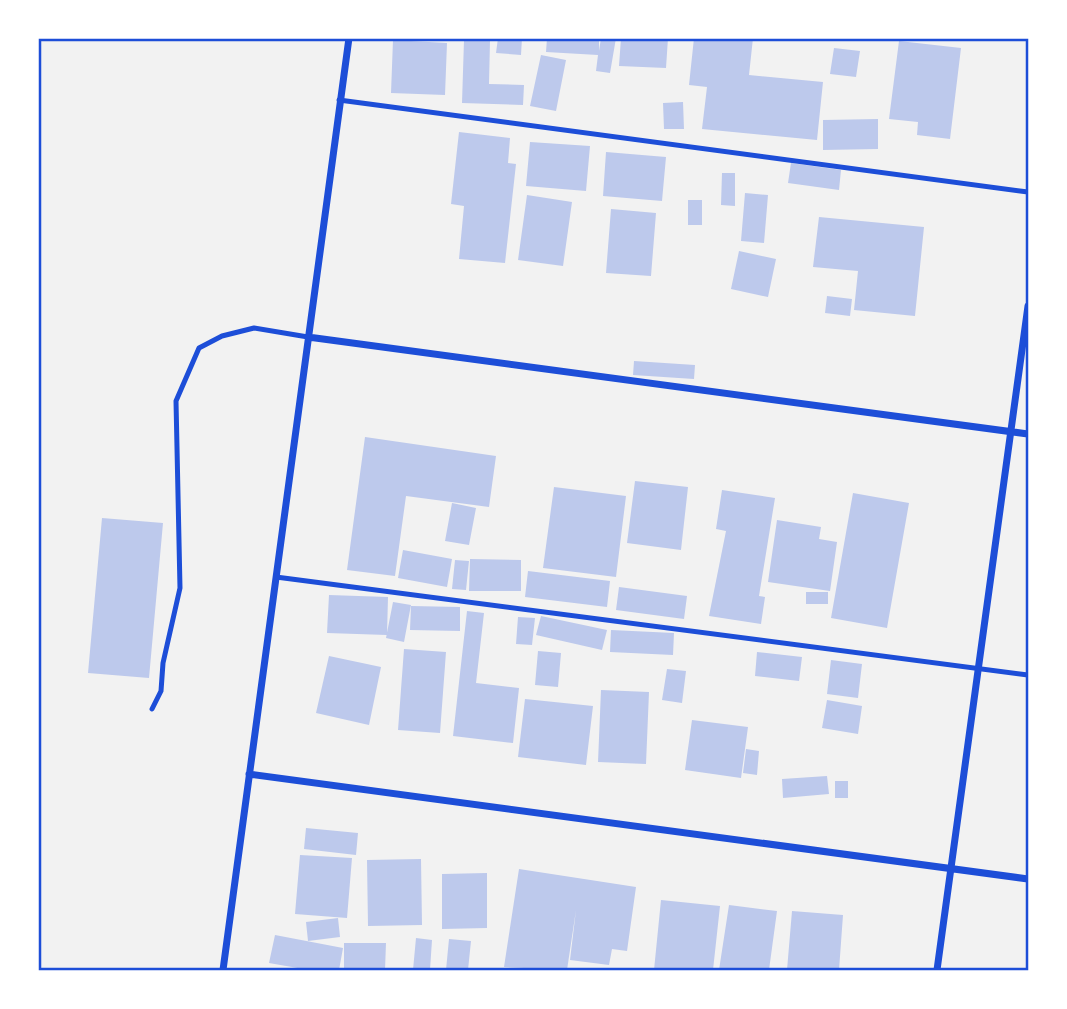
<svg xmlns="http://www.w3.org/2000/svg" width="1067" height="1009" viewBox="0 0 1067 1009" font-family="'Noto Serif',serif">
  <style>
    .building { fill: #bdc9ec }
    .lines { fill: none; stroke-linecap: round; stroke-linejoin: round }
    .service { stroke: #1d4ed8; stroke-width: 5 }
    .minor { stroke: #1d4ed8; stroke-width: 7 }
    .neatline { fill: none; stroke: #1d4ed8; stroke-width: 2.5 }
  </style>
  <rect width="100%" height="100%" fill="#f2f2f2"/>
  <path class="building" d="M498,38h24l-1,17 -25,-2z
    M547,38h52v13l2,-13h15l-6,35 -14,-2 2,-16 -52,-3z
    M621,38h47l-2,30 -47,-2z
    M694,38h59l-4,37 74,7 -6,58 -115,-11 5,-42 -18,-2z
    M393,40l54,3 -2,52 -54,-2z
    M464,40l26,1 -1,43 35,1 -1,20 -61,-2z
    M899,41l62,7 -11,91 -33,-4 1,-13 -29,-3z
    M834,48l26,3 -4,26 -26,-3z
    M541,55l25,5 -10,51 -26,-5z
    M683,102l1,27h-20l-1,-26z
    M878,119v30l-55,1v-30z
    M459,132l51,6 -2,25 8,1 -11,99 -46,-4 5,-53 -13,-2z
    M530,142l60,4 -4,45 -60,-5z
    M606,152l60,5 -4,44 -59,-5z
    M791,163l50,7 -2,20 -51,-7z
    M722,173h13v33l-14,-1z
    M745,193l23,2 -4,48 -23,-2z
    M527,195l45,7 -9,64 -45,-6z
    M688,200h14v25h-14z
    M611,209l45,4 -5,63 -45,-3z
    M819,217l105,10 -9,89 -61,-6 4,-39 -45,-4z
    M739,251l37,8 -8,38 -37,-8z
    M827,296l25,3 -2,17 -25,-3z
    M634,361l61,4 -1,14 -61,-4z
    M365,437l131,19 -7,51 -83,-11 -11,80 -48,-6z
    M635,481l53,6 -7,63 -54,-7z
    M554,487l72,9 -10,81 -73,-9z
    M722,490l53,8 -16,98 6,1 -4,27 -52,-8 17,-85 -10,-2z
    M853,493l56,10 -22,125 -56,-10z
    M452,503l24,5 -7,37 -24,-4z
    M102,518l61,5 -14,155 -61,-5z
    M777,520l44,7 -2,12 18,3 -7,49 -62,-9z
    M403,550l49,9 -5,28 -49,-9z
    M470,559l51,1v31h-52z
    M455,560l14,1 -3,29 -14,-1z
    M528,571l82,10 -3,26 -82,-10z
    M619,587l68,9 -3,23 -68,-9z
    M806,592h22v12h-22z
    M329,595l59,2 -1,38 -60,-2z
    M393,602l18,3 -7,37 -18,-4z
    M411,606l49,1v24l-50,-1z
    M467,611l17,2 -8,70 43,5 -6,55 -60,-7z
    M541,616l66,14 -5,20 -66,-15z
    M518,617l17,1 -3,27 -16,-1z
    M611,630l63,3 -1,22 -63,-3z
    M404,649l42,3 -6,81 -42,-3z
    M538,651l23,2 -3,34 -23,-2z
    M757,652l45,5 -3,24 -44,-5z
    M329,656l52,11 -12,58 -53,-12z
    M831,660l31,4 -4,34 -31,-4z
    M667,669l19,2 -4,32 -20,-3z
    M601,690l48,2 -3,72 -48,-2z
    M525,699l68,7 -7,59 -68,-8z
    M827,700l35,6 -4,28 -36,-6z
    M692,720l56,7 -7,51 -56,-8z
    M746,749l13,2 -2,24 -14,-2z
    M827,776l2,18 -46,4 -1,-19z
    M835,781h13v17h-13z
    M306,828l52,5 -2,22 -52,-6z
    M300,855l52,3 -5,60 -52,-4z
    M421,859l1,66 -54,1 -1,-66z
    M519,869l117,18 -9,64 -15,-2 -3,16 -39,-5 6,-50 -9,60 -63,-3z
    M487,873v55l-45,1v-55z
    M661,900l59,6 -7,64h-59z
    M729,905l48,6 -8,59h-50z
    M792,911l51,4 -4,55h-52z
    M338,918l2,19 -32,4 -2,-19z
    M275,935l68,13 -4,22h-30l-40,-7z
    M416,938l16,2 -2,30h-17z
    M449,939l22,2 -3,29h-22z
    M344,943h42l-1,27h-41z"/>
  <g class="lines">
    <path class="service" d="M339,100l689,92
      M276,577l752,98
      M152,709l9,-18 2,-28 17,-75 -4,-187 23,-53 23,-12 32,-8 54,9"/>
    <path class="minor" d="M308,337l720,97
      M249,774l779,105
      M223,970l126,-932
      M937,970l91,-664"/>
  </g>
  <rect width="1067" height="1009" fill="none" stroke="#ffffff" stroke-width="80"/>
  <rect x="40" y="40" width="987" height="929" class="neatline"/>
</svg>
